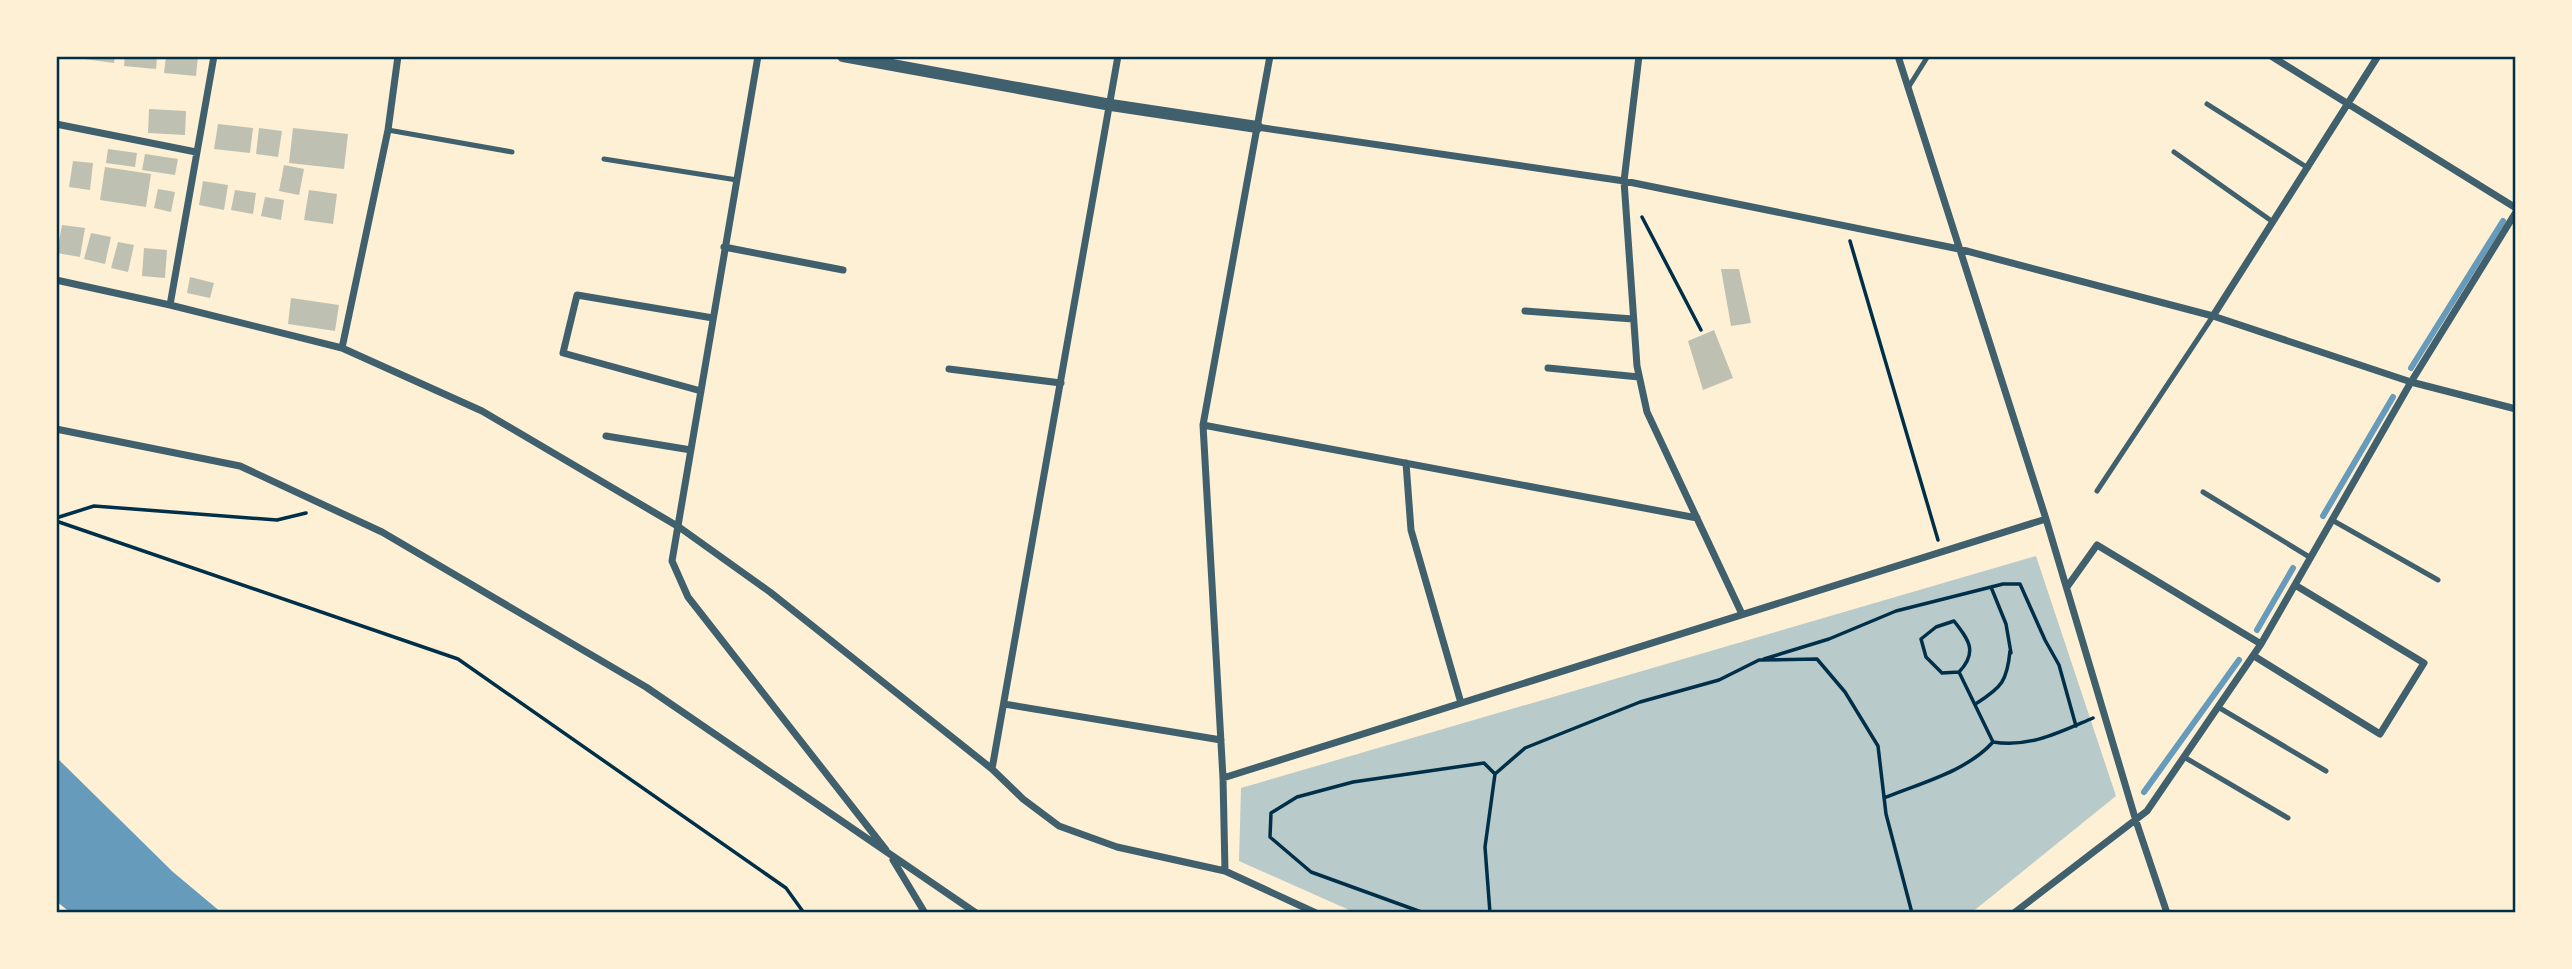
<svg xmlns="http://www.w3.org/2000/svg" width="2572" height="969" viewBox="0 0 2572 969" font-family="'Asap Condensed',sans-serif">
  <style>
    .green { fill: #b9caca }
    .water { fill: #669bbc }
    .lines { fill: none; stroke-linecap: round; stroke-linejoin: round }
    .stream { stroke: #669bbc; stroke-width: 6 }
    .building { fill: #bec0b2 }
    .path { stroke: #003049; stroke-width: 3.5 }
    .service { stroke: #3f606c; stroke-width: 5 }
    .minor { stroke: #3f606c; stroke-width: 7 }
    .tertiary { stroke: #3f606c; stroke-width: 12 }
    .neatline { fill: none; stroke: #003049; stroke-width: 2.5 }
  </style>
  <rect width="100%" height="100%" fill="#fdf0d5"/>
  <path class="green" d="M2036,556l80,240 -145,117h-615l-117,-52 2,-73z"/>
  <path class="water" d="M56,757l117,115 49,41h-151l-15,-12z"/>
  <g class="lines">
    <path class="stream" d="M2411,368l92,-147
      M2323,516l70,-119
      M2257,630l36,-62
      M2144,792l95,-132"/>
  </g>
  <path class="building" d="M84,56h31l-1,7 -30,-4z
    M125,56h32l-1,13 -32,-3z
    M166,56h32l-2,20 -32,-3z
    M149,109l37,2 -1,24 -37,-2z
    M218,124l35,4 -3,25 -36,-4z
    M259,128l23,3 -4,26 -22,-3z
    M293,128l55,6 -4,35 -55,-6z
    M108,149l29,4 -2,14 -29,-4z
    M145,154l33,5 -3,16 -33,-5z
    M73,161l20,2 -3,27 -21,-3z
    M284,165l20,4 -5,26 -20,-4z
    M105,167l46,7 -5,33 -46,-7z
    M203,181l25,4 -4,25 -25,-5z
    M158,189l17,3 -4,20 -17,-4z
    M235,190l21,3 -3,21 -22,-4z
    M309,190l28,4 -4,30 -29,-4z
    M265,197l19,3 -3,20 -20,-4z
    M62,225l23,3 -5,29 -23,-4z
    M91,233l20,4 -6,27 -21,-5z
    M118,242l16,3 -6,27 -17,-4z
    M144,248l23,2 -2,28 -23,-2z
    M1721,269h18l12,54 -20,3z
    M190,277l24,6 -4,15 -23,-5z
    M291,298l48,7 -4,26 -47,-7z
    M1714,330l19,48 -30,12 -15,-49z"/>
  <g class="lines">
    <path class="path" d="M1642,217l59,113
      M1850,241l88,299
      M56,518l38,-12 183,14 29,-7
      M56,521l402,138 328,229 18,25
      M1764,659l65,-20 67,-28 107,-27h17l25,56 14,25 17,61
      M1959,672l-17,1 -16,-16 -5,-18 15,-12 18,-6c15,19 24,31 5,51l34,70c37,6 67,-10 100,-24
      M1977,703c25,-16 30,-22 33,-52l1,2 -5,-29 -15,-37
      M1884,798c36,-15 82,-26 109,-56
      M1424,913l-113,-41 -41,-35 1,-24 26,-16 56,-15 131,-19 11,11
      M1490,913l-5,-66 10,-73 30,-26 115,-46 79,-22 40,-20 58,-1 28,33 33,54 8,68 26,99"/>
    <path class="service" d="M1908,88l20,-32
      M2207,104l101,64
      M388,130l124,22
      M2174,152l99,70
      M604,159l133,21
      M2097,491l116,-175
      M2203,492l108,66
      M2332,520l106,60
      M2218,707l108,64
      M2184,757l104,61"/>
    <path class="minor" d="M758,56l-86,505 16,36 198,253
      M1118,56l-126,713 31,30 36,27 58,21 108,24 91,42
      M1639,56l-15,125 13,185 10,46 95,202
      M1898,56l148,463 90,302 31,92
      M2271,56l245,152
      M56,124l140,28
      M1257,127l367,54 335,68 254,67 198,66 105,27
      M724,247l119,23
      M56,280l114,25 172,43 140,63 197,116 91,65 222,177
      M170,305l44,-249
      M1525,311l108,8
      M2213,316l165,-260
      M342,348l46,-218 10,-74
      M1548,368l91,9
      M949,369l112,14
      M701,391l-138,-38 14,-58 136,23
      M1203,425l494,93
      M56,429l184,37 142,66 264,155 330,226
      M606,436l85,14
      M1406,463l5,67 50,173
      M2067,587l30,-42 164,99
      M2254,656l126,78 44,-71 -129,-78
      M1004,704l217,36
      M1223,778l823,-259
      M893,860l32,53
      M1225,871l-2,-93 -20,-353 67,-369
      M2014,913l133,-102 114,-167 150,-262 105,-170"/>
    <path class="tertiary" d="M843,56l268,49 146,22"/>
  </g>
  <rect width="2572" height="969" fill="none" stroke="#fdf0d5" stroke-width="116"/>
  <rect x="58" y="58" width="2456" height="853" class="neatline"/>
</svg>
